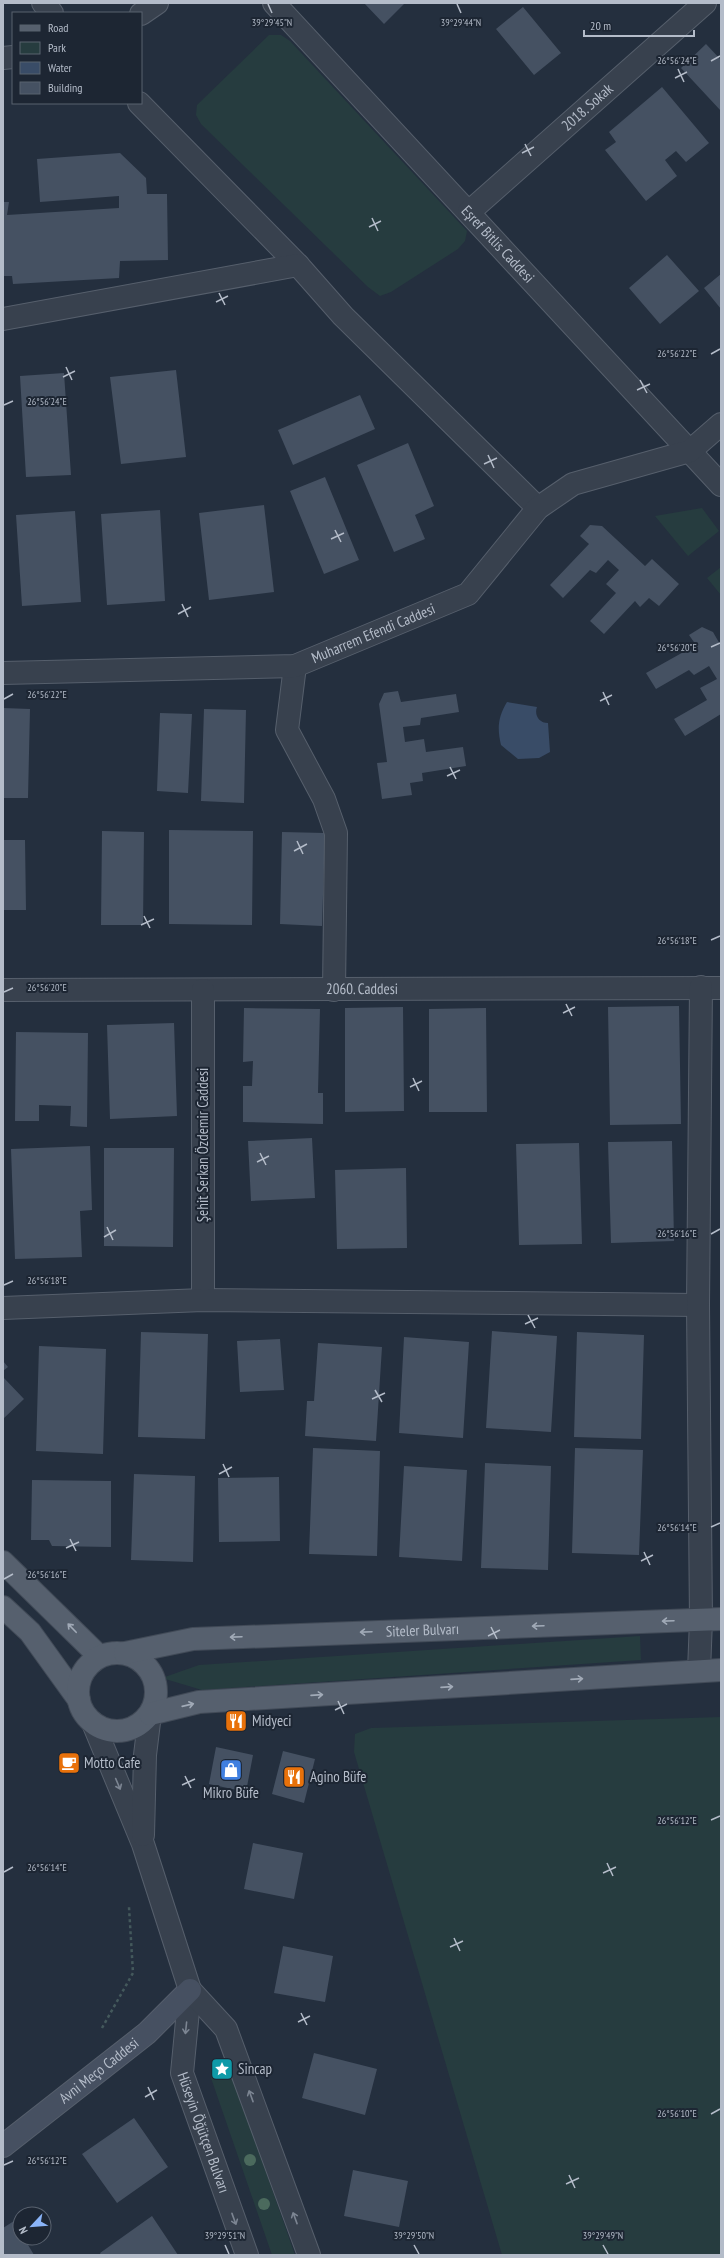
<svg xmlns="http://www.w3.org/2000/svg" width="724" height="2258" viewBox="0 0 724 2258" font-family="'PT Sans Narrow',sans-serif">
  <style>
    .green { fill: #263c3f }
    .water { fill: #394c67 }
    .building { fill: #455162 }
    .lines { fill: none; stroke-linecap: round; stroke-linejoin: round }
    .street-casing { stroke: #565f6c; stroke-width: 24 }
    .secondary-casing { stroke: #565f6c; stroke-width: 24 }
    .primary-casing { stroke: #414a57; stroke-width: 24 }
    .path { stroke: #44595c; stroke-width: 2.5; stroke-dasharray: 3 3; stroke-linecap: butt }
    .street { stroke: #38414e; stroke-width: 22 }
    .secondary { stroke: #465061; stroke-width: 22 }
    .primary { stroke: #56606e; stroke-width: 22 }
    .tree { fill: #4b6a5d }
    .oneway { stroke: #a1aab7 }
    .oneway2 { stroke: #7c8592 }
    .ticks { fill: none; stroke: #b4bcc9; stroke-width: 1.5 }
    .labels { text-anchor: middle; stroke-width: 4; stroke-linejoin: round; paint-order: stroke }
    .street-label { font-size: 15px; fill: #b4bcc9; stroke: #1d2633 }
    .poi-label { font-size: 15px; fill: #b4bcc9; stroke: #1d2633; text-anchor: start }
    .ticks-label { font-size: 10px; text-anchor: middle; fill: #b4bcc9; stroke: #1d2633; stroke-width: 4; stroke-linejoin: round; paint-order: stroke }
  </style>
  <rect width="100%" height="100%" fill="#242f3e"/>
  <path class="green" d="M269,35h12l9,6 177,190 -2,10 -7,8 -67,43 -11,4 -12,-9 -167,-163 -5,-9 1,-10z
    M702,508l17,23 -31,25 -33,-40z
    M721,567v28l-14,-17z
    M640,1636l1,24 -439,30 -40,-12 37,-13z
    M721,1717v538h-219l-148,-503 1,-18 16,-6z
    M219,2064l12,8 64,183h-23l-61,-177z"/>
  <path class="water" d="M507,702l30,5c-3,8 2,16 11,16l2,29 -11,6 -21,1 -17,-14c-4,-17 -3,-28 6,-43z"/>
  <path class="building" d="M364,3h41l-21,21z
    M523,7l38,46 -27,22 -38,-46z
    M706,44l15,16v51l-40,-43z
    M662,87l47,56 -23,19 -10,-11 -11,9 12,16 -31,25 -41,-51 11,-8 -7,-10z
    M120,153l26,25 1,16h20l1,66 -48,1 -1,17 -106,6 -1,-8h-9v-74h6l-2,13 112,-7v-12l-79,6 -3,-43z
    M667,255l32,36 -39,33 -31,-36z
    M721,274v35l-17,-21z
    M176,370l10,87 -65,7 -11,-87z
    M64,373l7,102 -45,2 -6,-101z
    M360,395l15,34 -82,36 -15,-35z
    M408,443l26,63 -19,9 10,24 -31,13 -37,-87z
    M325,477l34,83 -35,14 -34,-83z
    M264,505l10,87 -65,8 -10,-87z
    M160,510l5,91 -58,4 -6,-91z
    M75,511l6,91 -59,4 -6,-91z
    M590,525l12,1 43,40 7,-7 27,25 -20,22 -10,-8 -9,9 -5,-6 -31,33 -14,-13 26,-28 -10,-9 13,-14 -11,-10 -12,13 -6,-3 -27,28 -13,-13 39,-41 -9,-8z
    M702,627l11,5 8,14v68l-36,22 -11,-17 33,-19 -7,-12 17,-9 -8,-13 -15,9 -5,-5 -33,19 -10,-16 50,-28 -7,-10z
    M398,691l3,11 55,-8 3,18 -38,6 -1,7 -17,2 2,15 19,-3 2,13 37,-5 3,19 -44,7 1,8 -13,2 2,12 -30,4 -5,-36 10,-1 -8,-58 5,-11z
    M3,708l27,1 -2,89h-25z
    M204,709l42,1 -2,93 -43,-2z
    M160,713l32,1 -4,79 -31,-2z
    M169,830l84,1 -1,94 -83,-1z
    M102,831l42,1 -1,93h-42z
    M282,832l43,1 -3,93 -42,-2z
    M3,840h22l1,70h-23z
    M679,1006l2,118 -71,1 -2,-118z
    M403,1007l1,104 -59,1v-104z
    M244,1008l76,1 -2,84h5v31l-80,-2v-36h9l1,-25 -10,1z
    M486,1008l1,104h-58v-103z
    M174,1023l3,93 -67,3 -3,-94z
    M16,1032l72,1 -1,94 -17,-1 1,-20 -32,-1v16h-24z
    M312,1138l3,60 -64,3 -3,-60z
    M672,1141l2,100 -63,2 -3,-101z
    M579,1143l3,101 -63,1 -3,-101z
    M90,1146l2,64 -12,1 2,46 -67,2 -4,-110z
    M104,1148h70l-1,99 -69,-1z
    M406,1168l1,80 -70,1 -2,-79z
    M492,1331l65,5 -6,96 -65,-4z
    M141,1332l67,2 -3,105 -67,-2z
    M577,1332l67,3 -3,104 -67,-2z
    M404,1337l65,5 -6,96 -64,-5z
    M280,1339l4,51 -44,2 -3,-51z
    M318,1343l64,4 -6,94 -71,-5 2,-35h7z
    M39,1346l67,3 -3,105 -67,-3z
    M3,1361l5,6 -5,4z
    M3,1377l21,22 -21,20z
    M313,1448l67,3 -3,105 -68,-2z
    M575,1448l68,2 -4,105 -67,-2z
    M485,1463l66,3 -3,104 -67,-2z
    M404,1466l63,4 -5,91 -63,-4z
    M134,1474l61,2 -2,86 -62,-2z
    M279,1477l1,64 -61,1 -1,-64z
    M32,1480l79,1v66l-59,-1 -3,-6h-18z
    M216,1747l37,8 -7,37 -37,-8z
    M283,1751l32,8 -11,44 -32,-9z
    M253,1843l50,10 -9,46 -50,-10z
    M283,1946l50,10 -8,46 -51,-9z
    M314,2053l63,16 -12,46 -63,-17z
    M134,2118l34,49 -51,36 -35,-49z
    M353,2170l55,11 -9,46 -55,-11z
    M152,2216l26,39h-77l-1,-2z
    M14,2221l6,11v6h4l10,17h-31v-27z"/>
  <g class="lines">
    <g class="street-casing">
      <g id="street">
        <path d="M43,3l9,10"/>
        <path id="s1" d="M274,3l447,482"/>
        <path d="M141,14l16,-11"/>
        <path d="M3,58l10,-1"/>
        <path d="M139,103l159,162"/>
        <path id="s2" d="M469,212l236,-209"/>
        <path d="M3,319l295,-54 45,51 195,192"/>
        <path d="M295,666l-8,64 37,69 12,34 -2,157"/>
        <path id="s3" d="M3,673l292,-7 173,-72 70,-86 35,-24 117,-33 31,-27"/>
        <path id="s4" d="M3,990l718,-2"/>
        <path d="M203,1300v-310"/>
        <path d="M3,1308l200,-8 495,5"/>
        <path d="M699,1671l2,-51 -3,-315 3,-318"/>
        <path id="s5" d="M93,1723l50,121 47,146 -8,83 65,182"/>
        <path d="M143,1835l2,-80 5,-41"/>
        <path d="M190,1990l36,39 83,226"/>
      </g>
    </g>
    <g class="secondary-casing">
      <g id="secondary">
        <path id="s6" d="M3,2146l144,-113 43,-43"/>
      </g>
    </g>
    <g class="primary-casing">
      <g id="primary">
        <path d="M3,1562l96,94"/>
        <path d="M3,1607l27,25 49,68"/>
        <circle cx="117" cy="1692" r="39"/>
        <path id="s7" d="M125,1653l68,-14 528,-20"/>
        <path d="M150,1714l49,-12 522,-32"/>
      </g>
    </g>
    <path class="path" d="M102,2028l31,-55 -4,-66"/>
    <use href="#street" class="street"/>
    <use href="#secondary" class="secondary"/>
    <use href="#primary" class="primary"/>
  </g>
  <g class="tree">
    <circle cx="250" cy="2160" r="6"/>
    <circle cx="264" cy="2204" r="6"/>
  </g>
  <defs><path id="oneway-shaft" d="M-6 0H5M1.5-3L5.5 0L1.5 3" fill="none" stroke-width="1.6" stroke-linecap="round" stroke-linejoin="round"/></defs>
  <g class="oneway">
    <use href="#oneway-shaft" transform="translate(668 1621) rotate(178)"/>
    <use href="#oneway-shaft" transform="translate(538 1626) rotate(178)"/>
    <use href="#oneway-shaft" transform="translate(72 1628) rotate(-134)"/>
    <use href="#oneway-shaft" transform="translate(366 1632) rotate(178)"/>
    <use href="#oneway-shaft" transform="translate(236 1637) rotate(178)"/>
    <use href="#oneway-shaft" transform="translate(577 1679) rotate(-4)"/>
    <use href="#oneway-shaft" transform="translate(447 1687) rotate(-4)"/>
    <use href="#oneway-shaft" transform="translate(317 1695) rotate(-4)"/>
    <use href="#oneway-shaft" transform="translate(188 1705) rotate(-13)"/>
  </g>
  <g class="oneway2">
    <use href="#oneway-shaft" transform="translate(118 1784) rotate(67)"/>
    <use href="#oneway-shaft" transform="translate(186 2028) rotate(96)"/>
    <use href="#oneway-shaft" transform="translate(251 2096) rotate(-110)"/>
    <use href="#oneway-shaft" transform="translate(295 2218) rotate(-110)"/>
    <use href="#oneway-shaft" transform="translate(234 2219) rotate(70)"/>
  </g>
  <path class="ticks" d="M268,4l4,9M457,4l4,9M711,61l9,-5M678,69l6,13M675,78l12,-6M525,144l6,12M522,153l12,-6M372,218l6,13M369,227l12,-6M219,293l6,12M216,302l12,-6M711,354l9,-5M66,367l6,13M63,377l12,-6M640,380l7,13M637,390l13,-6M4,405l9,-4M488,455l6,13M484,464l13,-6M335,530l6,12M331,539l13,-6M182,604l6,13M178,614l13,-7M711,647l9,-4M603,692l6,13M4,699l9,-5M600,701l12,-6M450,767l6,12M447,776l13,-6M297,841l6,13M294,851l13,-7M144,916l6,12M141,925l13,-6M711,940l9,-4M4,992l9,-4M566,1004l6,12M563,1013l12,-6M413,1078l6,13M410,1087l12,-6M260,1153l6,12M257,1162l12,-6M107,1227l6,13M711,1234l9,-5M104,1237l12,-7M4,1285l9,-4M528,1315l7,13M525,1324l13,-6M375,1390l7,12M372,1399l13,-6M223,1464l6,13M219,1474l13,-7M711,1527l9,-4M70,1539l6,12M66,1548l13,-6M644,1552l6,13M641,1561l12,-6M4,1579l9,-5M491,1627l6,12M488,1636l12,-6M338,1701l6,13M335,1710l12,-6M185,1776l6,12M182,1785l13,-6M711,1820l9,-4M607,1863l6,13M4,1872l9,-5M603,1873l13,-6M454,1938l6,13M450,1947l13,-6M301,2013l6,12M298,2022l12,-6M148,2087l6,13M145,2097l12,-7M711,2114l9,-5M4,2165l9,-4M569,2175l6,13M566,2184l13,-6M225,2245l4,9M414,2245l5,9M603,2245l5,9"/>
  <defs>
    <g id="restaurant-square" transform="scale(1.15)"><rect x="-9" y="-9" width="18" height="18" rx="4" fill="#e8710a" stroke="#1d2633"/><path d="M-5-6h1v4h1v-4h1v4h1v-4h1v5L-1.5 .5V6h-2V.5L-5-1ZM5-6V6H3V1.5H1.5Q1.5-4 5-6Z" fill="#fff"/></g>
    <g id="cafe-square" transform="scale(1.15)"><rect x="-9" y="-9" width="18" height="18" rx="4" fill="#e8710a" stroke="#1d2633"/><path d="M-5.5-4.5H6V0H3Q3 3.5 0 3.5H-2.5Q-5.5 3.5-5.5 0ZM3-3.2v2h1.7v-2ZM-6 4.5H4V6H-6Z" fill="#fff"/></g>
    <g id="shop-square" transform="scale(1.15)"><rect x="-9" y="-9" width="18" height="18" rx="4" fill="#3f7fe0" stroke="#1d2633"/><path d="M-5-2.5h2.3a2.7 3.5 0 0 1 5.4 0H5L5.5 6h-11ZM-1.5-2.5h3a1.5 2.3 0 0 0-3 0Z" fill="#fff"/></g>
    <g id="sight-square" transform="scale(1.15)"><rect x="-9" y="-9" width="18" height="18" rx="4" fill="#0f9aa8" stroke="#1d2633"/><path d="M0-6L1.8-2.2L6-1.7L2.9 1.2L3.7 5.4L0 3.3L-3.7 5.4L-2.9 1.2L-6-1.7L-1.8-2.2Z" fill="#fff"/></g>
  </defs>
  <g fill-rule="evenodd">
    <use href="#restaurant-square" x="236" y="1721"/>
    <use href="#cafe-square" x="69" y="1763"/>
    <use href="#shop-square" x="231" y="1770"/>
    <use href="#restaurant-square" x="294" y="1777"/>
    <use href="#sight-square" x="222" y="2069"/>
  </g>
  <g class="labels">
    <g class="street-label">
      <text dy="5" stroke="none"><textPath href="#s2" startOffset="158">2018. Sokak</textPath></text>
      <text dy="5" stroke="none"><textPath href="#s1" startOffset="329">Eşref Bitlis Caddesi</textPath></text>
      <text dy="5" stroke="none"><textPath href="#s3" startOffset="377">Muharrem Efendi Caddesi</textPath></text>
      <text dy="5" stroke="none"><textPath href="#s4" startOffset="359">2060. Caddesi</textPath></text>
      <text transform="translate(203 1145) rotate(-90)" y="5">Şehit Serkan Özdemir Caddesi</text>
      <text dy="5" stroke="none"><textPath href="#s7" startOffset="299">Siteler Bulvarı</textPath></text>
      <text dy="5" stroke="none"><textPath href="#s6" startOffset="122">Avni Meço Caddesi</textPath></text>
      <text dy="5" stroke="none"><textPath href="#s5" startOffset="431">Hüseyin Öğütçen Bulvarı</textPath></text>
    </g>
    <g class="poi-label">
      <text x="252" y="1726">Midyeci</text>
      <text x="84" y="1768">Motto Cafe</text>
      <text x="310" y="1782">Agino Büfe</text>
      <text x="231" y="1798" text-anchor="middle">Mikro Büfe</text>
      <text x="238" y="2074">Sincap</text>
    </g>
  </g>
  <g class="ticks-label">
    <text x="272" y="26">39°29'45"N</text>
    <text x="461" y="26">39°29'44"N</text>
    <text x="677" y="64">26°56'24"E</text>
    <text x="677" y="357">26°56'22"E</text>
    <text x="47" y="405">26°56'24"E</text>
    <text x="677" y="651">26°56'20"E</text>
    <text x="47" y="698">26°56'22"E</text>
    <text x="677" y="944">26°56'18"E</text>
    <text x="47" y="991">26°56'20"E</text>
    <text x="677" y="1237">26°56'16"E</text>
    <text x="47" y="1284">26°56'18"E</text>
    <text x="677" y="1531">26°56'14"E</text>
    <text x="47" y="1578">26°56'16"E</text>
    <text x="677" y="1824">26°56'12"E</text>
    <text x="47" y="1871">26°56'14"E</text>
    <text x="677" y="2117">26°56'10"E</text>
    <text x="47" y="2164">26°56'12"E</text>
    <text x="225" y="2239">39°29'51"N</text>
    <text x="414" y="2239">39°29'50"N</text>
    <text x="603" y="2239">39°29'49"N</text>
  </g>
  <rect width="724" height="2258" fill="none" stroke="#b4bcc9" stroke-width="8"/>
  <rect x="12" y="12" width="130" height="92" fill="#1d2633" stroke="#59626f"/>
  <rect x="20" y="25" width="20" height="6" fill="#56606e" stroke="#59626f"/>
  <text x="48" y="32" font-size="12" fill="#b4bcc9">Road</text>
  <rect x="20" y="42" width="20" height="12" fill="#263c3f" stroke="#59626f"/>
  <text x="48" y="52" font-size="12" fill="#b4bcc9">Park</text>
  <rect x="20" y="62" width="20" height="12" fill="#394c67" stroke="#59626f"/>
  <text x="48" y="72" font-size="12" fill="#b4bcc9">Water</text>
  <rect x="20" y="82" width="20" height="12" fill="#455162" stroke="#59626f"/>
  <text x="48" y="92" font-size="12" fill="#b4bcc9">Building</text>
  <g transform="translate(32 2226) rotate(244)"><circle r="19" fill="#1d2633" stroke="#59626f"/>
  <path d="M0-3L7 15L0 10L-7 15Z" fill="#8ab4f8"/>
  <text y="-6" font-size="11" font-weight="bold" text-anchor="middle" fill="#b4bcc9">N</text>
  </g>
  <path d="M584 30v6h110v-6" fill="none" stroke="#b4bcc9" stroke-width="2"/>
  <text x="590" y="30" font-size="12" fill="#b4bcc9" stroke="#1d2633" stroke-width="3" paint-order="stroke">20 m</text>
</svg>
